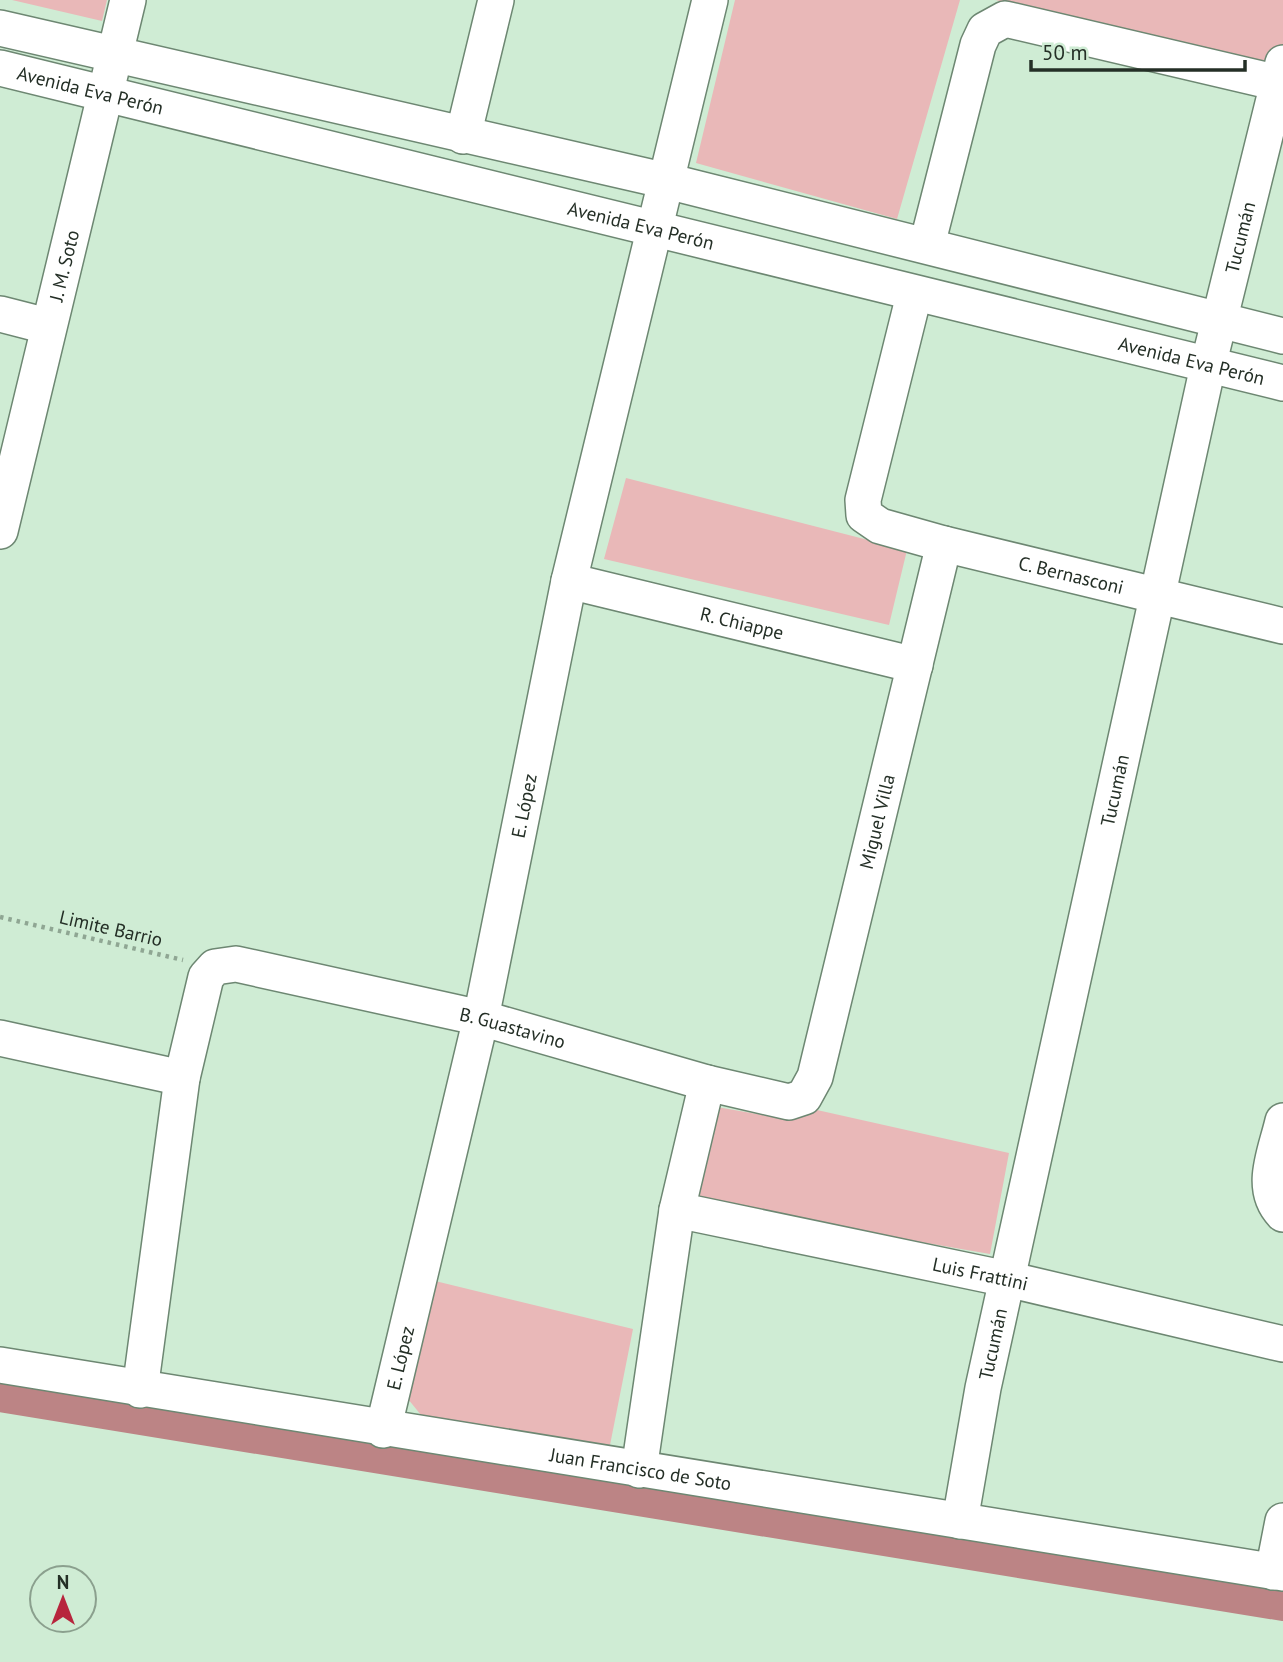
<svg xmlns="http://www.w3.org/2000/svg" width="1283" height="1662" viewBox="0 0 1283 1662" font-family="'PT Sans',sans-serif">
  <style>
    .green { fill: #e9b8b8 }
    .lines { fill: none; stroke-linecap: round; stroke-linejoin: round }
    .canal { stroke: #bc8485; stroke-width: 30 }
    .street-casing { stroke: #6d8772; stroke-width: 38 }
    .path { stroke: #8fa693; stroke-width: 4.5; stroke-dasharray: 3.5 5; stroke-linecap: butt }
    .street { stroke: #fff; stroke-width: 35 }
    .labels { text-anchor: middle; stroke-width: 5; stroke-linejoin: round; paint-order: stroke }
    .street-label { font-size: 19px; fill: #242f26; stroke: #cfecd4 }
  </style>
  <rect width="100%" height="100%" fill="#cfecd4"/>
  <path class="green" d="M12,0h95l-5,21z
    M735,0h225l-63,219 -201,-56z
    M996,0h287v73z
    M626,478l281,72 -18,75 -285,-66z
    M717,1107l68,12 32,-9 192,43 -19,101 -295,-51z
    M431,1280l202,49 -23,116 -189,-30 -22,-27z"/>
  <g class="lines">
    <path class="canal" d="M0,1397l1283,209"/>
    <g class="street-casing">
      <g id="street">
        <path d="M0,28l667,153 616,155"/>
        <path id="s1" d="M0,68l1283,315"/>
        <path d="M463,136l33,-136"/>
        <path d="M927,245l51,-200 7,-15 20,-11 278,65"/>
        <path id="s2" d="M914,295l-51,205 1,15 16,11 64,18 339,82"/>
        <path d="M0,314l47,12"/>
        <path id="s3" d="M0,531l128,-531"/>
        <path id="s4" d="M569,581l346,84"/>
        <path d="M0,1038l182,40"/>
        <path d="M1283,1121c-7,31 -25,67 0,93"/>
        <path id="s5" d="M677,1210l330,69 276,65"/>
        <path id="s6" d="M0,1365l1283,208"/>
        <path id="s7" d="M140,1390l42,-312 24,-101 9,-10 21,-3 245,54 226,65 82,19 15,-5 11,-20 129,-533"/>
        <path id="s8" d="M383,1430l98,-412 88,-437 141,-581"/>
        <path d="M639,1470l38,-260 30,-127"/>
        <path id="s9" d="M960,1521l23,-133 225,-1022 75,-303"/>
        <path d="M1273,1572l10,-51"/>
      </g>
    </g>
    <path class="path" d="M0,917l183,43"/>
    <use href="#street" class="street"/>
  </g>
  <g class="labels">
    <g class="street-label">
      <text dy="7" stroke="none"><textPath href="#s1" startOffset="93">Avenida Eva Perón</textPath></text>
      <text dy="7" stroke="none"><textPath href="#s1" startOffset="660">Avenida Eva Perón</textPath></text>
      <text dy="7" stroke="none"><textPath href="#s9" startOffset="1314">Tucumán</textPath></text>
      <text dy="7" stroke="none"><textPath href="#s3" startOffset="273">J. M. Soto</textPath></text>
      <text dy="7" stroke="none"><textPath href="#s1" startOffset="1227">Avenida Eva Perón</textPath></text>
      <text dy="7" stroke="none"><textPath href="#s2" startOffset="443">C. Bernasconi</textPath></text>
      <text dy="7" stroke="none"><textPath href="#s4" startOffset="178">R. Chiappe</textPath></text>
      <text dy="7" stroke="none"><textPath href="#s9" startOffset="747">Tucumán</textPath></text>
      <text dy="7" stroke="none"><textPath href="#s8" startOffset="640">E. López</textPath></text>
      <text dy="7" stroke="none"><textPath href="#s7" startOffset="1325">Miguel Villa</textPath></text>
      <text transform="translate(111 928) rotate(13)" y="7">Limite Barrio</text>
      <text dy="7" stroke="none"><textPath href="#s7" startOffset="737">B. Guastavino</textPath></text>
      <text dy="7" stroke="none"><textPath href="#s5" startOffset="310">Luis Frattini</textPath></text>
      <text dy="7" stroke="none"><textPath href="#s9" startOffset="180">Tucumán</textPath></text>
      <text dy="7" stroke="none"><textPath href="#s8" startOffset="74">E. López</textPath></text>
      <text dy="7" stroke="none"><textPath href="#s6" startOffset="649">Juan Francisco de Soto</textPath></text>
    </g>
  </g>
  <g transform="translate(63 1599)"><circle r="33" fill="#cfecd4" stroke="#8ba08e" stroke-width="2"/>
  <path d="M0-5L12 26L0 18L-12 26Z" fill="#b7253d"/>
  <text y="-10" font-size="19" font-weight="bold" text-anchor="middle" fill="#242f26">N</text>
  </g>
  <path d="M1031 60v10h214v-10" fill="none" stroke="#242f26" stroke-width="3.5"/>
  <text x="1042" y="60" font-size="21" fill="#242f26" stroke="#cfecd4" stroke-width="5" paint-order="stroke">50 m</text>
</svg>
